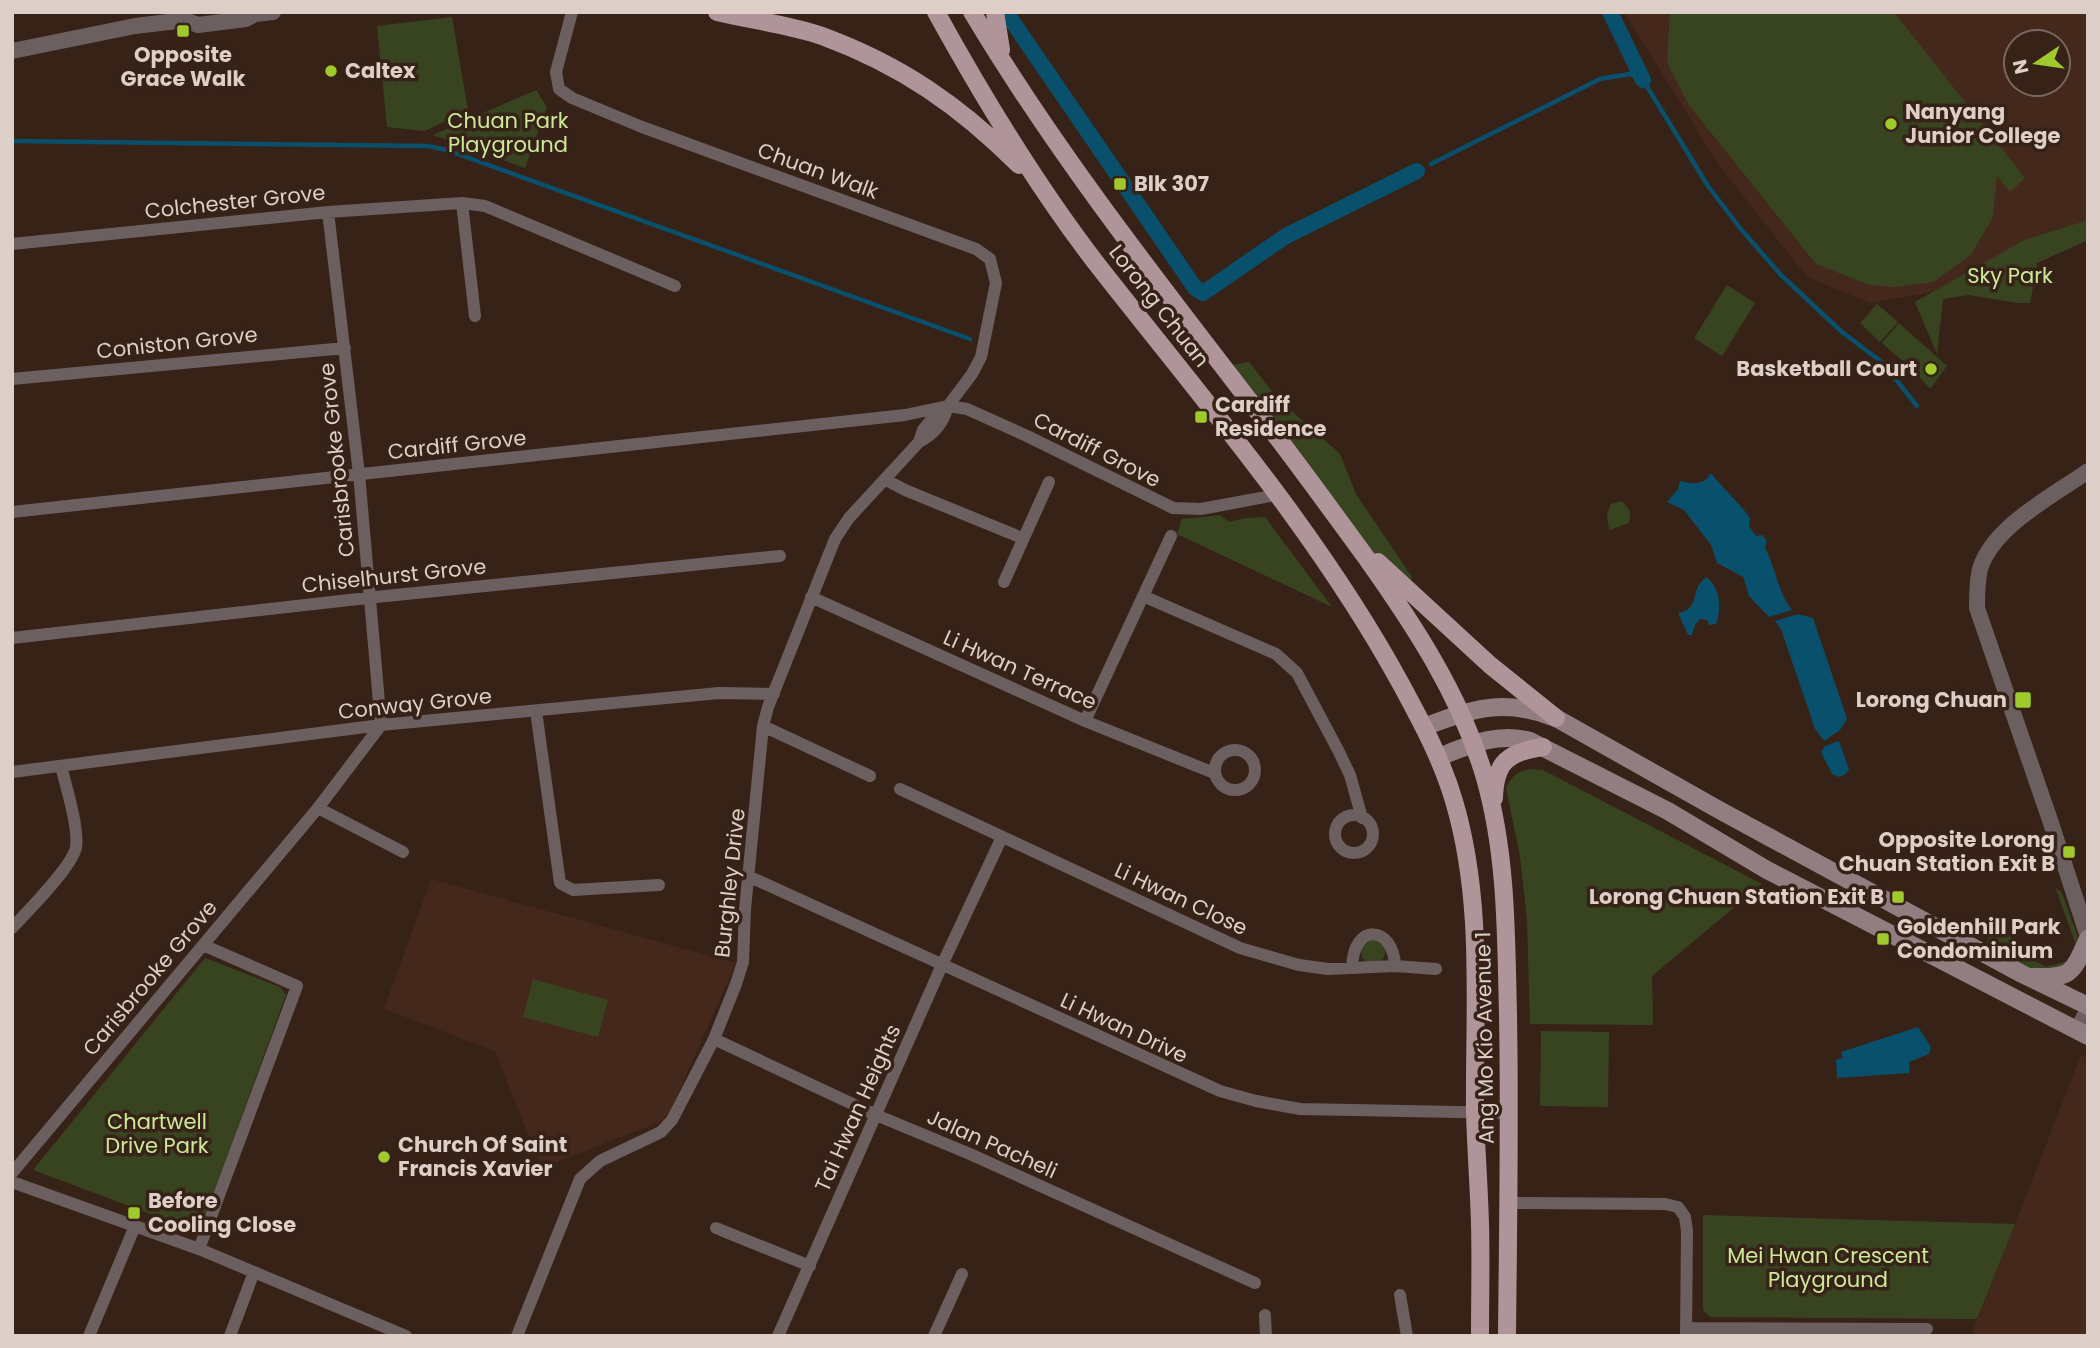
<svg xmlns="http://www.w3.org/2000/svg" width="2100" height="1348" viewBox="0 0 2100 1348" font-family="Poppins,sans-serif">
  <style>
    .built { fill: #43281b; fill-rule: evenodd }
    .green { fill: #384420 }
    .water { fill: #08506b }
    .lines { fill: none; stroke-linecap: round; stroke-linejoin: round }
    .stream { stroke: #08506b; stroke-width: 4.5 }
    .canal { stroke: #08506b; stroke-width: 16 }
    .minor { stroke: #6c5f60; stroke-width: 12 }
    .tertiary { stroke: #6c5f60; stroke-width: 16 }
    .secondary { stroke: #927d80; stroke-width: 18 }
    .primary { stroke: #af9599; stroke-width: 18 }
    .poi-dot { fill: #a0c92c; stroke: #372218; stroke-width: 2.5 }
    .labels { text-anchor: middle; stroke-width: 7; stroke-linejoin: round; paint-order: stroke }
    .poi-label { font-size: 21px; font-weight: bold; fill: #ddcfc8; stroke: #372218; text-anchor: start }
    .park-label { font-size: 21px; fill: #cce999; stroke: #372218 }
    .street-label { font-size: 21px; fill: #ddcfc8; stroke: #372218 }
  </style>
  <rect width="100%" height="100%" fill="#372218"/>
  <path class="built" d="M1624,12h464v208l-64,20 -90,52 -64,11 -63,-26 -89,-113zM2016,42h42v42h-42z
    M431,879l305,84 -67,151 -9,8 -119,46 -46,-117 -111,-42z
    M2081,1055l7,3v278h-117z"/>
  <path class="green" d="M1670,12h224l131,166 -15,14 -13,-16 -4,41 -22,38 -38,27 -37,5 -27,-2 -53,-21 -127,-159 -22,-42z
    M452,17l16,93 -43,21 -38,-4 -10,-101z
    M536,90l11,17 -22,61 -92,-33z
    M2088,220v20l-51,23 -1,-1 1,4 -7,37h-13l-48,-8 -26,4 -6,55 -22,-52 109,-62z
    M1727,285l28,18 -33,53 -28,-18z
    M1877,304l21,18 -18,20 -20,-19z
    M1899,323l48,43 -17,23 -15,-17 2,-3 -3,2 -32,-28z
    M1249,362l30,38 61,54 16,40 56,83 -6,19 -179,-230z
    M1621,501c9,7 10,11 8,22l-20,7 -2,-16 4,-10z
    M1220,515l9,7 17,-4 19,-1 67,90 -155,-73 5,-15z
    M1531,769l12,1 219,114 -110,92 1,49 -123,-1 -3,-104 -7,-64 -14,-68c5,-12 12,-17 25,-19z
    M2055,887l7,6 16,44 -4,31c-30,24 -64,-1 -92,-17l15,-29 35,37 14,8 26,-7 3,-18z
    M1361 952a12 12 0 1 1 24 0a12 12 0 1 1-24 0Z
    M205,958l75,29 6,8 -87,237 -166,-62z
    M533,979l75,21 -10,37 -75,-20z
    M1541,1031l68,1 -1,75 -68,-1z
    M1703,1215l312,9 -38,95 -267,-2 -7,-7z"/>
  <path class="water" d="M1711,473c12,16 28,29 39,45l-1,8 7,10 6,-1 5,6 -2,7c11,20 12,43 27,62l-23,7 -20,-21 -6,-19 -26,-14 -6,-18 -27,-35 -17,-8 11,-13 2,-8c13,3 23,5 31,-8z
    M1706,577c14,9 16,32 10,47l-7,1 -2,-5 -7,-1 -5,6 -3,10h-4l-10,-22c14,-3 15,-9 18,-21 1,-6 6,-11 10,-15z
    M1798,614l15,4 34,101 -7,11 -16,11 -9,-12 -34,-100 -6,-8z
    M1839,741l10,28 -3,5 -7,3 -7,-3 -11,-22 4,-6z
    M1918,1027l13,20 -2,7 -20,8 1,11 -73,5 -1,-18 7,-2 -2,-6z"/>
  <g class="lines">
    <path class="stream" d="M12,141l416,5 19,4 523,189
      M1431,164l169,-85 30,-5 13,6 65,106 32,42 41,47 61,57 41,31 34,43"/>
    <path class="canal" d="M1610,12l33,68
      M1010,18l185,270 8,5 83,-57 131,-65"/>
    <path class="minor" d="M462,203l13,113
      M12,244l316,-32 134,-9 23,3 190,80
      M12,379l333,-31
      M919,442c16,-8 24,-19 29,-36
      M886,480l19,10 117,48
      M12,512l893,-97 43,-9 19,3 60,27 146,72 28,1 75,-14
      M1004,582l45,-100
      M1143,596l133,58 21,19 41,77 12,25 12,43
      M811,597l274,124 129,52
      M12,638l364,-41 404,-41
      M536,711l24,172 13,7 86,-5
      M1085,721l86,-185
      M763,726l107,50
      M1215 770a20 20 0 1 1 40 0a20 20 0 1 1-40 0Z
      M12,772l369,-47 338,-32 55,1
      M900,789l340,159 59,17 29,4 67,-3 41,3
      M318,808l85,44
      M1335 834a19 19 0 1 1 38 0a19 19 0 1 1-38 0Z
      M748,876l472,215 36,10 44,8 210,4
      M12,928c15,-16 61,-62 64,-81 3,-19 -10,-61 -15,-81
      M1352,968c1,-47 42,-42 43,-2
      M714,1039l162,76 94,39 285,129
      M12,1173l306,-365 63,-83 -22,-251 -31,-262
      M12,1182l187,67 207,87
      M1509,1203l156,1 13,3 7,10 2,14 -1,105
      M716,1228l94,38
      M199,1249l98,-263 -94,-41
      M1400,1295l7,41
      M1265,1315l1,21
      M1687,1328l240,1
      M89,1336l46,-110
      M230,1336l24,-64
      M517,1336l63,-157 20,-18 61,-29 11,-12 42,-81 22,-55 7,-22 2,-53 18,-183 5,-19 67,-168 14,-21 70,-76 4,-12 12,-15 13,-9 24,-32 9,-17 15,-74 -6,-24 -14,-10 -334,-122 -70,-29 -13,-9 -3,-17 16,-60
      M778,1336l164,-371 60,-128
      M934,1336l28,-62"/>
    <path class="tertiary" d="M12,51l123,-25 50,-6 13,5 48,-6 9,-5 18,-2
      M2088,471c-35,25 -95,55 -108,98 -3,12 -3,27 -3,39l74,215 37,114
      M2077,1031l11,-22"/>
    <path class="secondary" d="M1424,727c49,-19 81,-29 132,-9l165,93 301,163 66,32
      M1439,757c30,-12 58,-25 91,-16l138,70 99,59 321,166
      M2032,977c40,1 40,-3 56,-38"/>
    <path class="primary" d="M717,12c33,8 74,13 105,24 79,29 138,70 197,129
      M936,12c48,87 100,173 160,251 107,137 223,270 306,423 20,37 40,74 52,115 30,101 20,207 21,311 1,37 4,75 5,112 1,37 0,75 0,112
      M972,12c85,142 186,270 286,400 37,48 72,96 107,144 49,69 96,140 120,222 22,78 21,157 23,237 2,107 0,214 -1,321
      M995,12l6,38
      M1378,562l112,103 66,53
      M1494,798c1,-36 14,-46 49,-51"/>
  </g>
  <g class="poi-dot">
    <rect x="176" y="24" width="14" height="14" rx="3.5"/>
    <circle cx="331" cy="71" r="7"/>
    <circle cx="1891" cy="124" r="7"/>
    <rect x="1113" y="177" width="14" height="14" rx="3.5"/>
    <circle cx="1931" cy="369" r="7"/>
    <rect x="1194" y="410" width="14" height="14" rx="3.5"/>
    <rect x="2014" y="691" width="18" height="18" rx="3.5"/>
    <rect x="2062" y="845" width="14" height="14" rx="3.5"/>
    <rect x="1891" y="890" width="14" height="14" rx="3.5"/>
    <rect x="1876" y="932" width="14" height="14" rx="3.5"/>
    <circle cx="384" cy="1157" r="7"/>
    <rect x="127" y="1206" width="14" height="14" rx="3.5"/>
  </g>
  <g class="labels">
    <g class="poi-label">
      <text x="183" y="62" text-anchor="middle">Opposite<tspan x="183" dy="24">Grace Walk</tspan></text>
      <text x="345" y="78">Caltex</text>
      <text x="1905" y="119">Nanyang<tspan x="1905" dy="24">Junior College</tspan></text>
      <text x="1134" y="191">Blk 307</text>
      <text x="1917" y="376" text-anchor="end">Basketball Court</text>
      <text x="1215" y="412">Cardiff<tspan x="1215" dy="24">Residence</tspan></text>
      <text x="2007" y="707" text-anchor="end">Lorong Chuan</text>
      <text x="2055" y="847" text-anchor="end">Opposite Lorong<tspan x="2055" dy="24">Chuan Station Exit B</tspan></text>
      <text x="1884" y="904" text-anchor="end">Lorong Chuan Station Exit B</text>
      <text x="1897" y="934">Goldenhill Park<tspan x="1897" dy="24">Condominium</tspan></text>
      <text x="398" y="1152">Church Of Saint<tspan x="398" dy="24">Francis Xavier</tspan></text>
      <text x="148" y="1208">Before<tspan x="148" dy="24">Cooling Close</tspan></text>
    </g>
    <g class="park-label">
      <text x="508" y="128">Chuan Park<tspan x="508" dy="24">Playground</tspan></text>
      <text x="2010" y="283">Sky Park</text>
      <text x="157" y="1129">Chartwell<tspan x="157" dy="24">Drive Park</tspan></text>
      <text x="1828" y="1263">Mei Hwan Crescent<tspan x="1828" dy="24">Playground</tspan></text>
    </g>
    <g class="street-label">
      <text transform="translate(818 171) rotate(20)" y="7">Chuan Walk</text>
      <text transform="translate(235 202) rotate(-6)" y="7">Colchester Grove</text>
      <text transform="translate(1159 306) rotate(52)" y="7">Lorong Chuan</text>
      <text transform="translate(177 343) rotate(-6)" y="7">Coniston Grove</text>
      <text transform="translate(457 445) rotate(-6)" y="7">Cardiff Grove</text>
      <text transform="translate(1097 450) rotate(27)" y="7">Cardiff Grove</text>
      <text transform="translate(337 460) rotate(-96)" y="7">Carisbrooke Grove</text>
      <text transform="translate(394 576) rotate(-6)" y="7">Chiselhurst Grove</text>
      <text transform="translate(1020 670) rotate(24)" y="7">Li Hwan Terrace</text>
      <text transform="translate(415 704) rotate(-6)" y="7">Conway Grove</text>
      <text transform="translate(730 883) rotate(-84)" y="7">Burghley Drive</text>
      <text transform="translate(1181 899) rotate(25)" y="7">Li Hwan Close</text>
      <text transform="translate(150 978) rotate(-50)" y="7">Carisbrooke Grove</text>
      <text transform="translate(1124 1028) rotate(25)" y="7">Li Hwan Drive</text>
      <text transform="translate(1485 1038) rotate(-91)" y="7">Ang Mo Kio Avenue 1</text>
      <text transform="translate(858 1108) rotate(-66)" y="7">Tai Hwan Heights</text>
      <text transform="translate(992 1144) rotate(24)" y="7">Jalan Pacheli</text>
    </g>
  </g>
  <rect width="2100" height="1348" fill="none" stroke="#ddcfc8" stroke-width="28"/>
  <g transform="translate(2037 63) rotate(257)"><circle r="33" fill="#372218" stroke="#79675e" stroke-width="2"/>
  <path d="M0-5L12 26L0 18L-12 26Z" fill="#a0c92c"/>
  <text y="-10" font-size="19" font-weight="bold" text-anchor="middle" fill="#ddcfc8">N</text>
  </g>
</svg>
